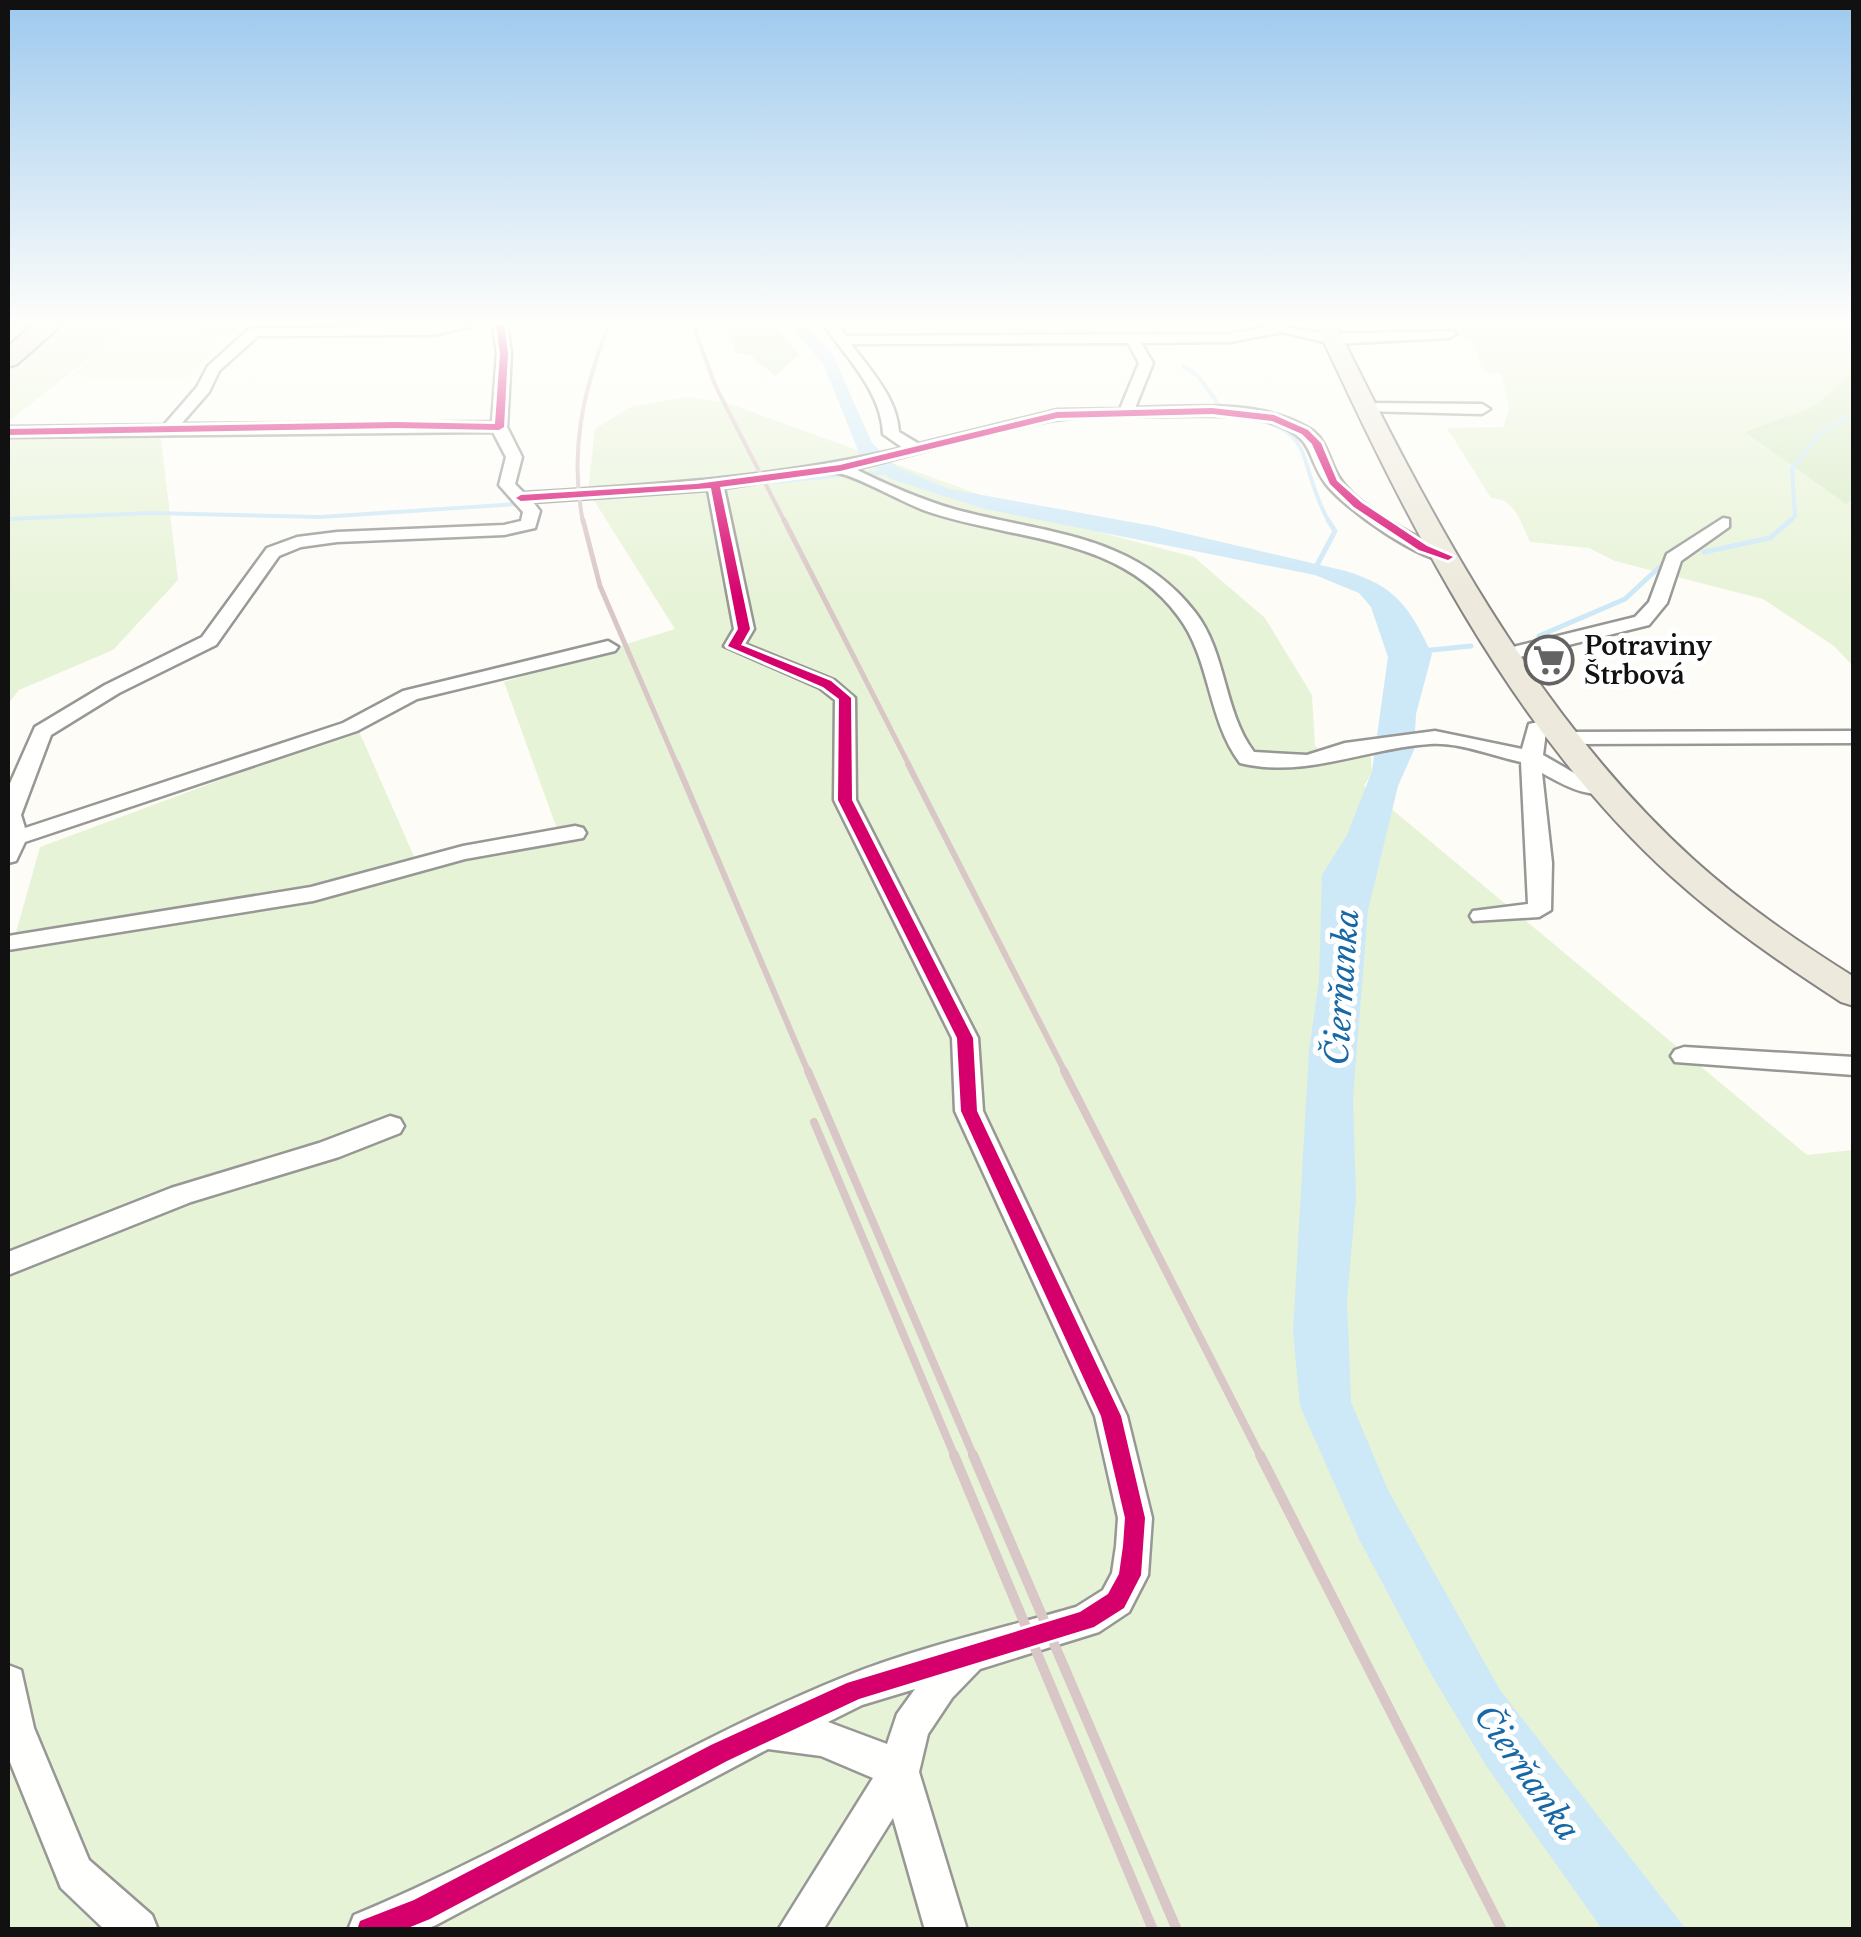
<svg xmlns="http://www.w3.org/2000/svg" width="1861" height="1937" viewBox="0 0 1861 1937" font-family="'Libre Baskerville',serif">
  <style>
    .farmland { fill: #f9f7e4 }
    .green { fill: #e7f3d7 }
    .forest { fill: #d8eac5 }
    .water { fill: #cde8f7 }
    .lines { fill: none; stroke-linecap: round; stroke-linejoin: round }
    .stream-far1 { stroke: #cde8f7; stroke-width: 4 }
    .stream { stroke: #cde8f7; stroke-width: 5 }
    .street-casing { stroke: #979795; stroke-width: 5 }
    .primary-casing { stroke: #858482; stroke-width: 4 }
    .highway-casing { stroke: #858482; stroke-width: 5 }
    .street { fill: #fffffe; fill-rule: evenodd }
    .primary { fill: #ede9dc; fill-rule: evenodd }
    .highway { fill: #eae1d8; fill-rule: evenodd }
    .rail-far4 { stroke: #d9c6c7; stroke-width: 4 }
    .rail-far3 { stroke: #d9c6c7; stroke-width: 5 }
    .rail-far2 { stroke: #d9c6c7; stroke-width: 6 }
    .rail-far1 { stroke: #d9c6c7; stroke-width: 8 }
    .rail { stroke: #d9c6c7; stroke-width: 10 }
    .cycleway-casing { stroke: #fff; stroke-width: 6 }
    .cycleway { fill: #d6006c; fill-rule: evenodd }
    .labels { text-anchor: middle; stroke-width: 10; stroke-linejoin: round; paint-order: stroke }
    .far-poi-label { font-size: 25px; font-weight: bold; fill: #111; stroke: #fff; text-anchor: start }
    .water-label { font-size: 32px; font-style: italic; fill: #1768a6; stroke: #fff }
  </style>
  <rect width="100%" height="100%" fill="#fdfcf7"/>
  <path class="farmland" d="M127,328l104,5 -46,46 -116,-2z"/>
  <path class="green" d="M8,325h237l-14,8 -104,-5 -119,94z
    M1444,325h409v341l-19,-20 -71,-47 -148,-38 -26,-13 -59,-6c-9,-19 -15,-44 -39,-44l-44,-70 56,-1 6,-17 -7,-36 -17,-1 -13,-30z
    M687,397l38,5 313,114 156,41 71,61 47,77 3,51 15,12 40,-9 2,23 -8,14 443,369 46,-5v779l-1845,1v-969l32,-114 318,-118 58,132 141,-32 -53,-147 171,-53 -87,-138 7,-62 35,-22z
    M8,429l152,3 18,148 -65,70 -94,40 -11,14z"/>
  <path class="forest" d="M726,325h50l23,30 -24,21 -25,-21 -15,-3z
    M1853,371v127l-7,6 -101,-72 70,-26z"/>
  <path class="water" d="M790,325h16l27,30 39,88 25,24 52,22 204,37 193,45c51,16 63,36 86,83l-16,60 -2,36 -16,36 -30,124 -15,188 3,101 -9,101 4,102 37,88 112,200 186,239h-84l-115,-162 -56,-93 -71,-133 -60,-135 -7,-75 16,-280 10,-71 3,-105 25,-40 25,-64 16,-114 -17,-50 -12,-14 -44,-18 -330,-66 -92,-29 -32,-22 -37,-93z"/>
  <g class="lines">
    <path class="stream-far1" d="M1151,325l7,12
      M1183,366l13,9
      M1199,377l24,34
      M1230,416c92,9 63,41 99,106
      M870,473h18
      M774,482l70,-7
      M724,488l32,-4
      M8,519l143,-6 170,4 196,-13
      M1788,522l7,-6 -3,-47 28,-36 34,-19"/>
    <path class="stream" d="M1704,552l66,-14 21,-18
      M1315,569l20,-38 -7,-11
      M1539,636l86,-37 41,-38
      M1422,651l49,-5"/>
    <g class="street-casing">
      <path id="street" d="M443,325h31l-39,10 -177,1 -39,35 -10,21 -28,32 311,-2 5,-69 -4,-28h14l4,28 -4,74 15,30 -7,27 9,9c127,-8 254,-15 379,-45l-20,-14c-1,-41 -36,-76 -59,-109h14l8,11 384,-2 44,-9 53,9 127,-3 2,3 -7,4 -116,6 -51,-12 -52,10 -89,1 12,20 -18,45c55,-1 123,-10 173,20 20,11 20,33 32,51 19,29 82,63 114,74v8c-29,5 -110,-53 -128,-77 -21,-29 -10,-45 -51,-60 -29,-11 -68,-8 -99,-8 -39,2 -82,-2 -121,4 -68,12 -134,33 -200,49 37,18 75,35 114,44 84,21 168,24 226,99 32,41 28,99 59,140l53,3 38,-12 90,-12 87,18 7,-25 27,-6 10,6 -20,8 -3,23 40,23 30,4 3,5c-21,17 -54,-3 -74,-14l10,90 -1,47 -12,7 -66,4 -3,-5 3,-5 55,-7 -7,-142c-28,-6 -62,-20 -91,-18 -64,4 -125,35 -190,19 -33,-44 -29,-104 -62,-147 -60,-81 -163,-75 -249,-104 -24,-8 -72,-36 -91,-39 -19,-3 -90,12 -114,15l30,141 -9,15 89,36 21,18 1,102 122,238 5,73 144,305 25,102 -4,57 -19,37 -30,20 -119,37 -28,29 -24,36 -9,38 48,158h-42l-32,-112 -70,112h-45l95,-152 -52,-22 -53,-7 -332,176 -12,5h-76l6,-15c168,-69 322,-170 490,-238 74,-30 156,-48 232,-70l27,-17 9,-17 4,-27 2,-28 -23,-102 -140,-305 -3,-73 -118,-238 1,-100 -15,-12 -96,-42 10,-17 -26,-139 -175,12 7,9 -5,17 -31,7 -167,7 -36,5 -22,9 -63,89 -97,48 -68,42 -30,80 4,13 318,-105 60,-32 205,-50 10,6 -3,4 -198,48 -60,32 -332,111 -9,19 -8,2v-75l27,-61 70,-42 97,-48 65,-89 30,-11 40,-5 167,-7 17,-4 2,-9 -24,-27 7,-28 -13,-25 -485,5v-10l156,-2 33,-38 11,-21 41,-37zM1128,343l11,20 -19,46 -63,1 -138,34 -20,-12c-2,-34 -28,-61 -48,-88zM915,1689l-18,25 -10,30 -59,-22 34,-17z
        M1367,403l115,1 8,5 -8,5 -120,-3 -3,-3z
        M1723,518l6,1v8l-48,34 -14,42 -18,22 -141,35 -10,-6 3,-4 134,-33 14,-15 18,-48z
        M1854,731v12l-287,1 -10,-6 10,-6z
        M575,826l8,2 3,5 -3,5 -118,21 -152,42 -305,49v-14l303,-49 152,-41z
        M1684,1047l170,10v18l-179,-13 -4,-6 4,-6z
        M390,1116l10,3 4,7 -4,7 -61,24 -148,45 -183,73v-23l163,-64 148,-45z
        M8,1665l13,5 13,58 55,132 63,55 6,15h-53l-44,-42 -53,-131z"/>
    </g>
    <g class="primary-casing">
      <path id="primary" d="M1316,325h20c95,192 198,390 358,535 50,45 103,81 160,117v29l-13,-4c-60,-39 -117,-78 -170,-126 -162,-147 -264,-355 -355,-551z"/>
    </g>
    <g class="highway-casing">
      <path id="highway" d="M33,325h28l-44,39 -9,3v-20z"/>
    </g>
    <use href="#street" class="street"/>
    <use href="#primary" class="primary"/>
    <use href="#highway" class="highway"/>
    <path class="rail-far4" d="M693,325l22,60 70,137
      M583,522c-14,-70 0,-132 26,-197"/>
    <path class="rail-far3" d="M583,520l17,66 78,181
      M784,520l126,247"/>
    <path class="rail-far2" d="M677,764l132,310
      M908,764l158,310"/>
    <path class="rail-far1" d="M808,1071l166,386
      M1064,1071l197,386
      M814,1122l141,335"/>
    <path class="rail" d="M954,1455l199,475
      M973,1455l204,475
      M1260,1455l242,475"/>
    <g class="cycleway-casing">
      <path id="cycleway" d="M496,325h8l4,28 -4,74 -5,3 -103,-2 -388,7v-6l388,-7 99,2 5,-71z
        M1212,408l62,7 34,15 13,13 16,38 25,22 65,43 26,11 -5,3 -29,-10 -65,-43 -24,-23 -18,-40 -10,-10 -30,-13 -60,-7 -155,4 -217,53 -120,16 30,142 -9,16 90,36 20,17 1,102 121,238 4,73 144,305 24,102 -4,57 -17,33 -30,19 -235,72 -132,62 -297,158 -27,11h-46l3,-9 54,-21 297,-155 136,-62 233,-71 28,-18 11,-20 4,-28 2,-28 -24,-102 -140,-305 -4,-73 -119,-238 1,-101 -16,-12 -95,-41 10,-17 -27,-141 -190,13 -5,-3 5,-3 175,-11 144,-19 217,-53z"/>
    </g>
    <use href="#cycleway" class="cycleway"/>
  </g>
  <linearGradient id="sky" x2="0" y2="1"><stop stop-color="#9dc9ee"/><stop offset="0.54" stop-color="#fefefb"/><stop offset="1" stop-color="#fefefb" stop-opacity="0"/></linearGradient>
  <rect width="1861" height="597" fill="url(#sky)"/>
  <defs>
    <g id="supermarket-ring" transform="scale(2.5)"><circle r="9.5" fill="#fff" stroke="#646362" stroke-width="1.5"/><path d="M-6-5.5h2.5l.6 2H6L4.5 2H-2.5L-4.4-4H-6ZM-1.5 3.2a1.3 1.3 0 1 0 .1 0ZM3 3.2a1.3 1.3 0 1 0 .1 0Z" fill="#646362"/></g>
  </defs>
  <g fill-rule="evenodd">
    <use href="#supermarket-ring" x="1549" y="660"/>
  </g>
  <g class="labels">
    <g class="far-poi-label">
      <text x="1584" y="655">Potraviny<tspan x="1584" dy="29">Štrbová</tspan></text>
    </g>
    <g class="water-label">
      <text transform="translate(1342 987) rotate(-86)" y="11">Čierňanka</text>
      <text transform="translate(1527 1773) rotate(55)" y="11">Čierňanka</text>
    </g>
  </g>
  <rect width="1861" height="1937" fill="none" stroke="#111111" stroke-width="20"/>
</svg>
